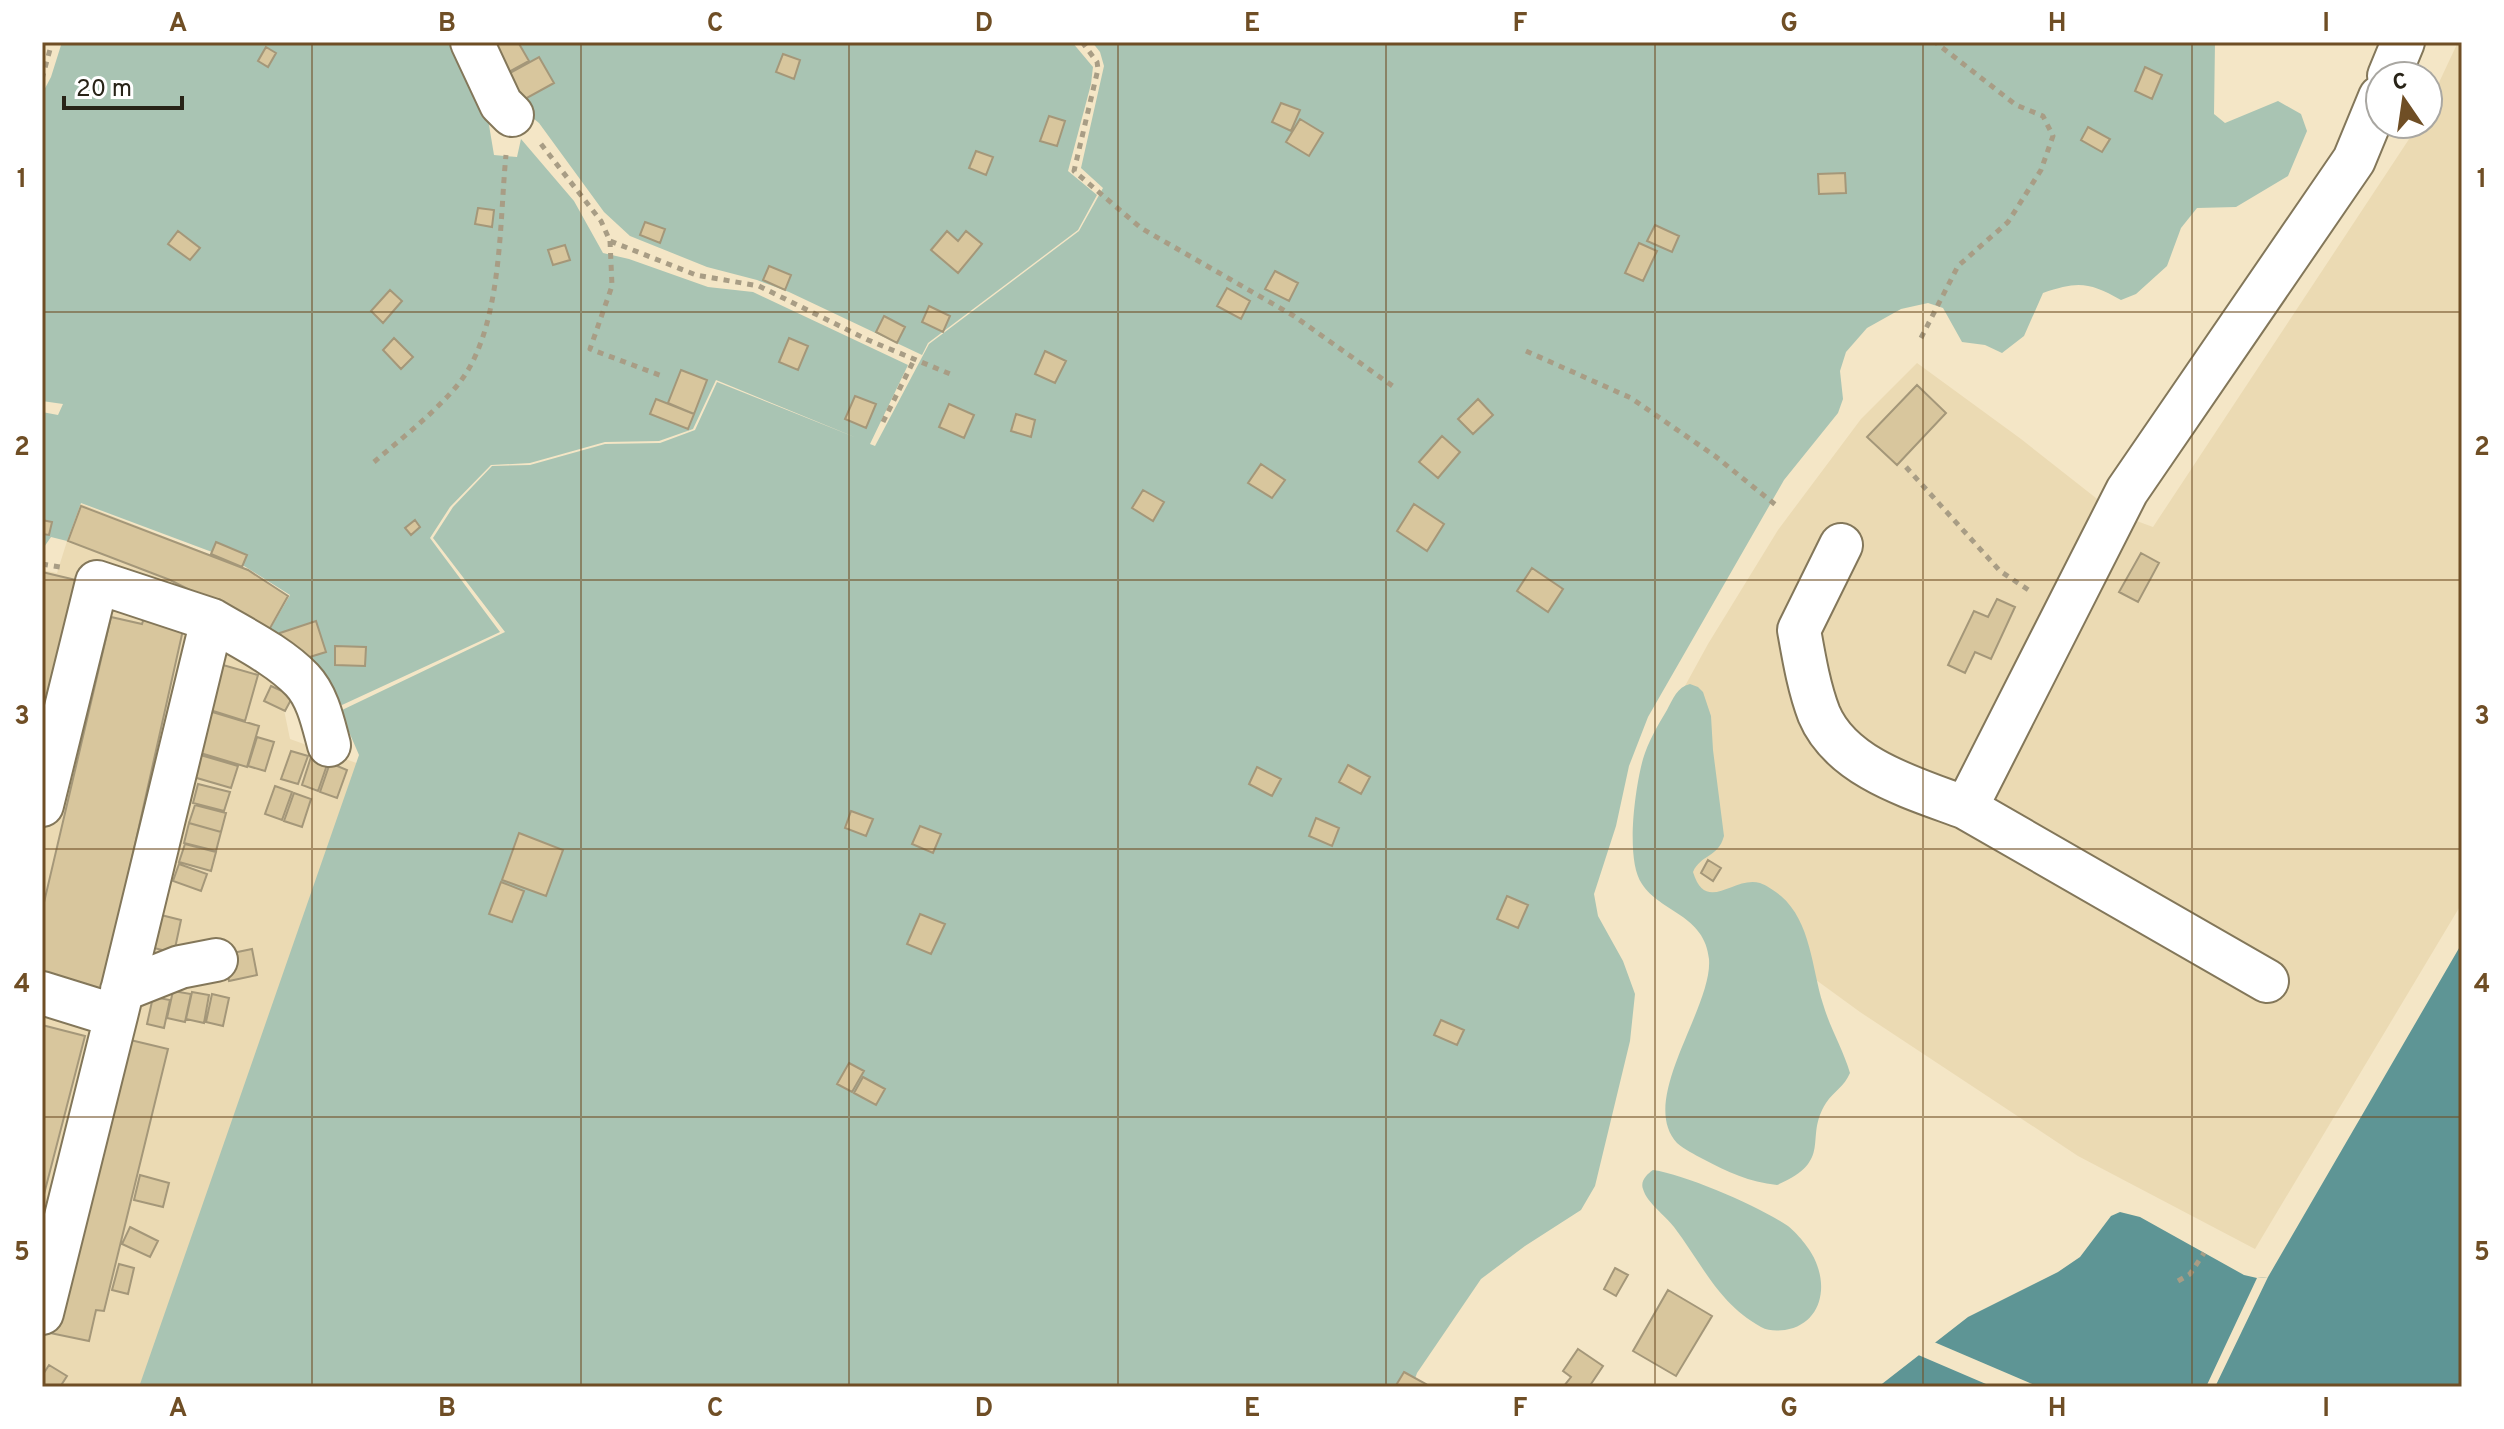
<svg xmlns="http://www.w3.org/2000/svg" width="2504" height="1429" viewBox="0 0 2504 1429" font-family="Overpass,sans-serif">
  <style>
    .built { fill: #ebdab3 }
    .green { fill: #a9c4b3 }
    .water { fill: #5e9595 }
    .pier { fill: #f4e6c6 }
    .building { fill: #d8c69d; stroke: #a49779; stroke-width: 2 }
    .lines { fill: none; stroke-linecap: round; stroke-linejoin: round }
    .minor-casing { stroke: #83775a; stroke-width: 46 }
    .path { stroke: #a89d85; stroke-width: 5; stroke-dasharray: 6 6; stroke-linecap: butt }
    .minor { stroke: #fff; stroke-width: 42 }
    .grid { fill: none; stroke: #6f4e25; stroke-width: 2; stroke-opacity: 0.55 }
    .neatline { fill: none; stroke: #6f4e25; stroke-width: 3 }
    .grid-label { font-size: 26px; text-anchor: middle; font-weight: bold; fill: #6f4e25 }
  </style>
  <rect width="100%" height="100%" fill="#f4e6c6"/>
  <path class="built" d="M2458,42h4v861l-207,346 -177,-93 -218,-144 -222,-162 19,-113 51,-93 70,-114 83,-111 56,-56 104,76 94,74 38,14 266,-403h9v-18z
    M79,503l168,66 42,27 -21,36 22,107 72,26 -221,622h-99v-817l15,3z"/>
  <path class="green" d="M62,42h396l27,59 9,54 23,2 4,-18 53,62 29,52 26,6 79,28 45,5 155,73 -38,79 5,2 54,-102 150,-113 24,-43 -22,-20 23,-102 -4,-14 -8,-10h1123l-1,72 11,9 53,-22 23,13 6,17 -19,45 -52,31 -39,1 -16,20 -14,38 -31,28 -15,6c-32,-18 -43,-19 -78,-7l-19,43 -22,17 -17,-8 -23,-3 -19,-34 -15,-5 -27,6 -34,19 -21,24 -6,19 3,28 -5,14 -54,67 -136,237 -19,49 -13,60 -22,68 4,22 25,45 12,33 -5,47 -35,145 -14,24 -56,36 -44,33 -64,94 -5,14h-1273l220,-632 -19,-44 165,-79 -72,-94 20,-31 39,-41 38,-1 75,-21 55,-1 35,-13 22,-48 140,56 -141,-58 -23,49 -34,12 -54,1 -75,21 -39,2 -41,42 -20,31 70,94 -158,73 -55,-44 -9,-27 -9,-3 21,-36 -54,-34 -155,-58 -14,38 -16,-4 -9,13v-138l16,3 5,-11 -21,-3v-307l9,-17z
    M484,42h588l21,25 -2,17 -23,87 29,24 -19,35 -150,113 -6,12 -133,-63 -32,-12 -50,-13 -77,-31 -26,-24 -65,-89 -23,-19z
    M1690,684l8,3 5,5 8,24 2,34 11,86c-6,22 -23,18 -31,36 13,43 41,3 67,11 6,2 16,9 21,13 30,26 31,73 42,108 7,24 20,45 27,69 -6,14 -16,18 -24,30 -23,36 9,57 -49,82 -28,-3 -49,-13 -74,-26 -9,-5 -18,-9 -26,-16 -40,-43 36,-135 32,-184 -4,-44 -49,-47 -67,-75 -17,-24 -7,-96 1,-125 5,-17 15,-34 24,-49 6,-11 10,-23 23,-26z
    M1653,1170c34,5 107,37 135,56 11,9 25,26 29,39 11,29 0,60 -32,65 -8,1 -17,1 -24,-3 -44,-25 -58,-62 -87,-100 -9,-12 -27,-24 -31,-38 -3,-8 4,-15 10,-19z"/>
  <path class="water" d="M2462,943v444h-584l90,-70 90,-45 22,-15 31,-41 9,-4 20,5 104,58 13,3 11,-1z"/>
  <path class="pier" d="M2268,1277l-53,110h-9l51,-109z
    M1930,1341l4,1 105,45h-46l-77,-33z"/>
  <path class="building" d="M494,42h24l11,19 -22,12z
    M266,47l10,6 -8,14 -10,-6z
    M783,54l17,6 -6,19 -18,-7z
    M539,57l15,26 -38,21 -15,-26z
    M2145,67l17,8 -10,24 -17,-8z
    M1281,103l19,7 -9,21 -19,-9z
    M1049,116l16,5 -8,25 -17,-5z
    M1300,119l23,14 -14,23 -23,-14z
    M2088,127l22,12 -8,13 -21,-12z
    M976,151l17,6 -7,18 -17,-7z
    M1845,173l1,20 -27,1 -1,-20z
    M478,208l16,2 -2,17 -17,-3z
    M645,222l20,7 -5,14 -20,-8z
    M1655,225l24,11 -7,16 -25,-11z
    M178,231l22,17 -10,12 -22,-16z
    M947,231l11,10 8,-10 16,13 -24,29 -27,-23z
    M1639,243l18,8 -14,30 -18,-8z
    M565,245l5,15 -17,5 -5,-15z
    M769,266l22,9 -6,15 -22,-10z
    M1275,271l23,12 -9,18 -24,-12z
    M1227,288l23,13 -9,18 -24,-13z
    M390,290l12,11 -19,22 -12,-12z
    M929,306l21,10 -7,16 -21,-10z
    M884,316l21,11 -8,16 -21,-11z
    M394,338l19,19 -12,12 -18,-19z
    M789,338l19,8 -10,24 -19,-8z
    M1045,351l21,10 -11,22 -20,-9z
    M681,370l26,10 -13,34 -26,-11z
    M1917,385l29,28 -49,52 -30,-28z
    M855,396l21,8 -10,24 -21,-9z
    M656,399l38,15 -6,15 -38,-15z
    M1478,399l15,16 -20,19 -15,-15z
    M949,404l25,11 -10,23 -25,-11z
    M1016,414l19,6 -4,17 -20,-6z
    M1442,436l18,16 -22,26 -19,-16z
    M1261,464l24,16 -13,18 -24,-15z
    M1143,490l21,12 -11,19 -21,-13z
    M1414,504l30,20 -17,27 -30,-20z
    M81,506l167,64 40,26 -19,34 -99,-50 -102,-39z
    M42,520l10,2 -3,13 -7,-1z
    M415,520l5,7 -9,8 -6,-7z
    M216,542l31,13 -5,12 -31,-13z
    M2141,553l18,10 -21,39 -19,-10z
    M1532,568l31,21 -15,23 -31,-21z
    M42,572l34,8 -34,151z
    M1997,599l18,8 -24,52 -16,-7 -10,21 -17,-8 26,-54 14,6z
    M147,609l38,12 -83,371 -60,-17v-64l69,-294 31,7z
    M316,621l10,31 -36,11 -10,-30z
    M335,646l31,1 -1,19 -30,-1z
    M223,665l35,10 -13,46 -35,-11z
    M271,686l22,10 -8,15 -21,-10z
    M209,711l50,15 -12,41 -50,-15z
    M257,737l17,5 -9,29 -17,-5z
    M291,751l17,5 -10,28 -17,-5z
    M197,754l41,12 -7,22 -41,-12z
    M311,757l17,5 -10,29 -16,-6z
    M330,763l17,7 -10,28 -17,-6z
    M1348,765l22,12 -9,17 -22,-12z
    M1257,767l24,12 -9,17 -23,-12z
    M198,784l32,8 -6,19 -31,-8z
    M275,786l17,6 -10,28 -17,-6z
    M294,793l17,6 -9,28 -18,-6z
    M195,805l31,8 -5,19 -32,-9z
    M851,811l22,8 -7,17 -21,-8z
    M1316,818l23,10 -7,18 -23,-10z
    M189,823l32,9 -5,19 -32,-8z
    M920,826l21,8 -8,19 -21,-9z
    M519,833l44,17 -17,46 -44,-16z
    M185,844l31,8 -5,19 -32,-9z
    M1708,860l13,8 -8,13 -12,-8z
    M179,864l28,10 -6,17 -28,-10z
    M501,882l23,9 -12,31 -23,-8z
    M1507,896l21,9 -10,23 -21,-9z
    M920,914l25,10 -14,30 -24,-10z
    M161,915l20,5 -7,33 -20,-5z
    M252,949l5,26 -28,6 -6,-26z
    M173,991l18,3 -6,28 -18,-4z
    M192,992l17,3 -5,28 -18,-4z
    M212,994l17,4 -6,28 -17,-4z
    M153,997l17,3 -6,28 -17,-4z
    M1441,1020l23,10 -7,15 -23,-10z
    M42,1025l43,11 -43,166z
    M122,1038l46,11 -64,262 -8,-1 -7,31 -39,-8z
    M849,1063l15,8 -12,21 -15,-8z
    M863,1077l22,12 -9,16 -22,-12z
    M140,1175l29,8 -6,24 -29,-7z
    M130,1227l28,14 -8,16 -28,-13z
    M119,1264l15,4 -6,26 -16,-4z
    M1615,1268l13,7 -12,21 -12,-7z
    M1668,1290l44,26 -36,60 -43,-25z
    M1578,1349l25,17 -14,21h-23l-2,-1 7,-9 -8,-6z
    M49,1365l18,11 -7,11h-18v-11z
    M1404,1372l22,12 -2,3h-29z"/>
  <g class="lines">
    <g class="minor-casing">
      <path id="minor" d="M472,42l29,62 11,11
        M2389,76l14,-34
        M1841,545l-42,85c5,28 10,58 20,84 23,55 97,75 147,94
        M212,620c30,18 66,35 90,60 16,17 21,43 27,65
        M42,805l55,-223 115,38 -96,396
        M2267,981l-301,-173 161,-317 227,-331 26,-63
        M122,990l58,-23 36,-7
        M42,993l74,23 -74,297"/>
    </g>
    <path class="path" d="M1082,42l15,20 1,7 -24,102 67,57 153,88 100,71
      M42,79l10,-37
      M541,144l60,77 9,20 86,34 63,11 109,54 87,36
      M610,241l2,45 -22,63 72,27
      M1921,338l37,-72 50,-44 33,-52 12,-34 -10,-20 -27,-11 -81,-63
      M1526,351l105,47 84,58 62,50
      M883,422l32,-64
      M374,462c28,-24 58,-47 82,-75 47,-55 43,-162 50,-232
      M1906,467l94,104 30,20
      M42,564l18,3
      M2178,1281l12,-7 14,-21"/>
    <use href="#minor" class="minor"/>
  </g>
  <path class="grid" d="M312,42v1345M581,42v1345M849,42v1345M1118,42v1345M1386,42v1345M1655,42v1345M1923,42v1345M2192,42v1345M42,312h2420M42,580h2420M42,849h2420M42,1117h2420"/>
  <rect width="2504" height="1429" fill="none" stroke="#ffffff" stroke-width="88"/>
  <g transform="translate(2404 100) rotate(347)"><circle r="38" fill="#ffffff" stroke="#a9a7a2" stroke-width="2"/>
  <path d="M0-6L14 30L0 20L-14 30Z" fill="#6f4e25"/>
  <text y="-12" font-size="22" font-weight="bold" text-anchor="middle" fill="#282317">С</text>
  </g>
  <path d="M64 96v12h118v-12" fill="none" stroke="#282317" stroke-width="4"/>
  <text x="76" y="96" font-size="24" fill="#282317" stroke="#ffffff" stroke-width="6" paint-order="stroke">20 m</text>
  <rect x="44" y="44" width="2416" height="1341" class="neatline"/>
  <g class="grid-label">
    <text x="178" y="31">A</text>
    <text x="447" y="31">B</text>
    <text x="715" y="31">C</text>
    <text x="984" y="31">D</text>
    <text x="1252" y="31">E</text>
    <text x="1520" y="31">F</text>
    <text x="1789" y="31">G</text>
    <text x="2057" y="31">H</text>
    <text x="2326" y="31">I</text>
    <text x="22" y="187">1</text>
    <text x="2482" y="187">1</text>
    <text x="22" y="455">2</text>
    <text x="2482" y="455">2</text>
    <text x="22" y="724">3</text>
    <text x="2482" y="724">3</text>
    <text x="22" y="992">4</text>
    <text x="2482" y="992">4</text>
    <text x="22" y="1260">5</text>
    <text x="2482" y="1260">5</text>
    <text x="178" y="1416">A</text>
    <text x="447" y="1416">B</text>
    <text x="715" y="1416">C</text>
    <text x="984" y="1416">D</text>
    <text x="1252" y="1416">E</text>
    <text x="1520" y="1416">F</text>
    <text x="1789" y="1416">G</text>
    <text x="2057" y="1416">H</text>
    <text x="2326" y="1416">I</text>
  </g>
</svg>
